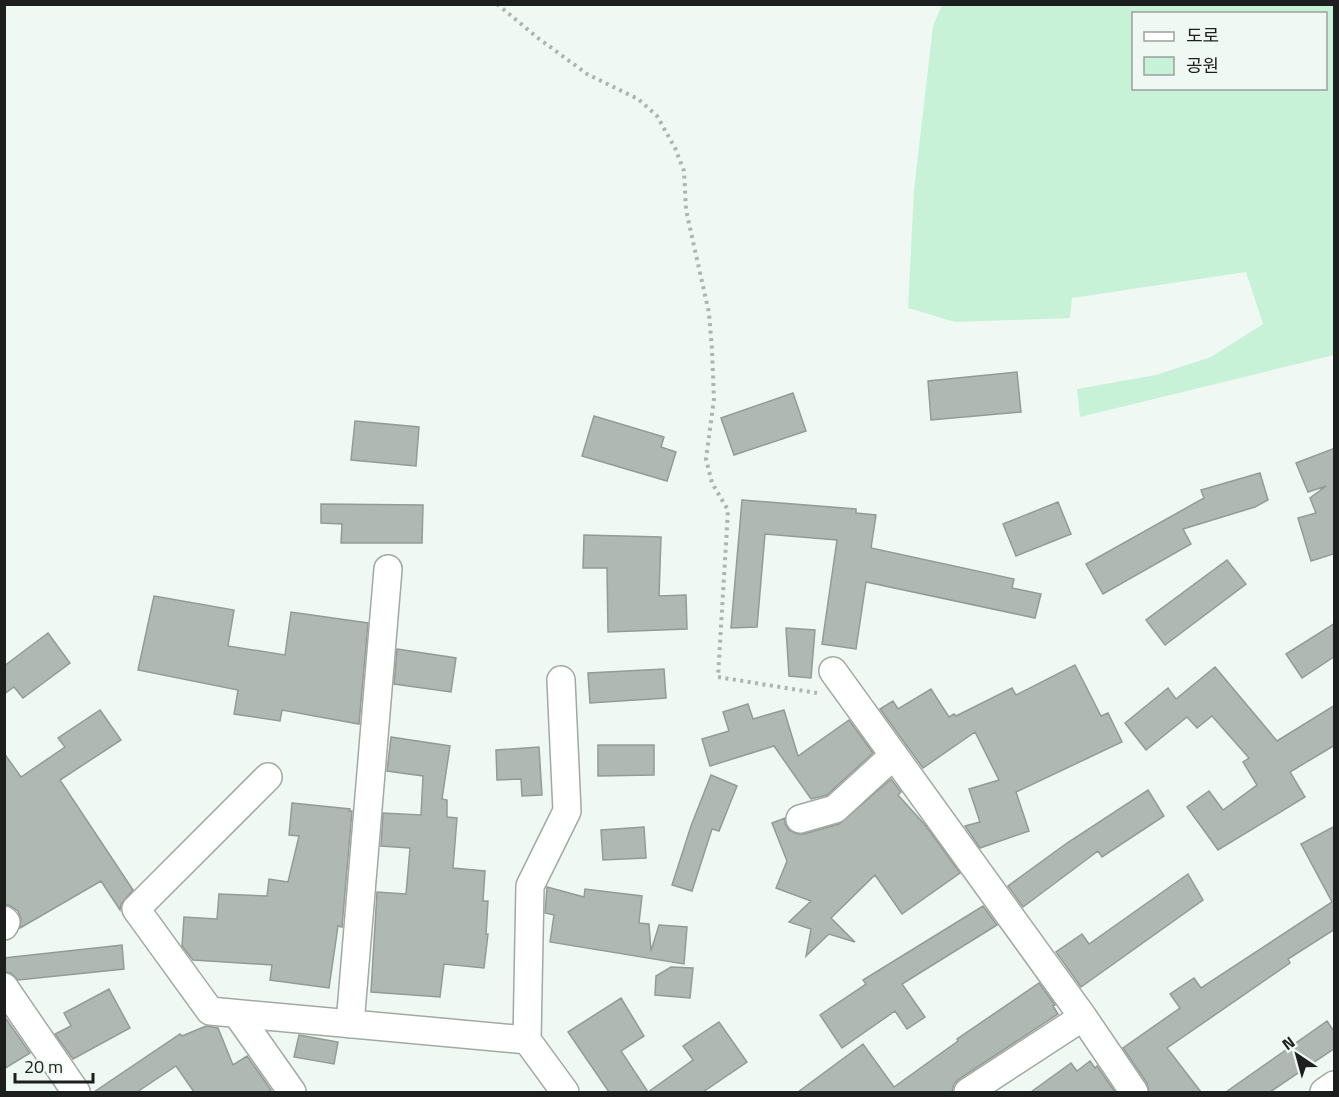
<svg xmlns="http://www.w3.org/2000/svg" width="1339" height="1097" viewBox="0 0 1339 1097" font-family="'Titillium Web','Noto Sans KR',sans-serif">
  <style>
    .green { fill: #c8f2d8; fill-rule: evenodd }
    .building { fill: #b0b8b3; stroke: #949b96; stroke-width: 1.5 }
    .lines { fill: none; stroke-linecap: round; stroke-linejoin: round }
    .minor-casing { stroke: #a1a9a4; stroke-width: 30 }
    .path { stroke: #aeb5b0; stroke-width: 4; stroke-dasharray: 3 4.5; stroke-linecap: butt }
    .minor { stroke: #fff; stroke-width: 27 }
  </style>
  <rect width="100%" height="100%" fill="#f0f8f3"/>
  <path class="green" d="M942,5h392v350l-254,62 -3,-28 79,-14 55,-18 52,-33 -17,-52 -174,26 -2,20 -115,4 -47,-14 6,-118 19,-164zM1134,14h192v74h-192z"/>
  <path class="building" d="M1017,372l4,40 -90,8 -3,-39z
    M793,393l13,38 -72,24 -13,-37z
    M594,416l70,21 -3,10 15,5 -9,29 -85,-25z
    M355,421l64,6 -3,39 -65,-6z
    M1335,448v108l-2,-2 -22,7 -13,-43 18,-5 -6,-15 16,-12 -18,6 -12,-29z
    M1260,473l8,27 -13,7 -72,22 8,15 -88,50 -17,-30 118,-66 -3,-8z
    M742,500l114,9v4l20,2 -5,33 143,31 -2,9 29,6 -6,24 -169,-36 -10,67 -34,-5 15,-104 -72,-6 -8,93 -26,1z
    M1058,502l13,32 -55,22 -13,-32z
    M321,504l102,1 -1,38h-81l1,-19 -21,-1z
    M584,535l77,2 -2,59 27,-1 1,34 -79,3 -1,-64h-24z
    M1227,560l19,24 -81,61 -19,-25z
    M154,596l80,14 -6,36 57,9 6,-43 77,11 -9,101 -77,-14 -2,11 -46,-7 4,-24 -100,-20z
    M1335,623v33l-33,22 -16,-24z
    M786,628l29,2 -4,48 -22,-2z
    M48,633l22,30 -47,35 -9,-11 -10,7v-28z
    M397,649l59,9 -5,34 -57,-8z
    M1075,665l26,51 7,-3 14,29 -106,50 13,39 -49,17 -15,-22 15,-4 -11,-33 30,-9 -24,-48 -52,36 -43,-59 13,-8 5,8 33,-20 18,28 5,-3 2,2 56,-28 4,7z
    M1215,667l62,74 58,-36v40l-45,27 15,25 -87,53 -31,-43 22,-16 14,19 34,-25 -14,-23 6,-4 -37,-42 -15,12 -10,-11 -41,33 -21,-27 43,-35 8,11z
    M664,669l2,29 -76,5 -2,-30z
    M748,704l5,15 31,-9 14,46 51,-36 24,33 -46,42 -16,4 -37,-53 -64,20 -8,-27 27,-8 -6,-19z
    M100,710l21,30 -61,40 73,110 -12,14 -1,6 -19,-29 -81,47 1,-9 -3,-8 -9,-6h-5v-152l17,24 44,-30 -7,-9z
    M391,737l59,9 -8,53 5,1v17l10,1 -4,50 32,3 -2,30h5l-2,33h2l-4,34 -40,-4 -4,33 -69,-5 6,-100 29,2 4,-46 -29,-2 2,-33 38,2 2,-39 -36,-5z
    M598,745h56v30l-56,1z
    M539,747l3,48 -20,1 -1,-17 -24,1 -1,-30z
    M711,775l26,11 -18,45 -7,-2 -20,62 -20,-6 19,-59z
    M891,779l10,13 -3,3 28,31 34,47 -58,41 -27,-39 -44,43 24,24 -26,-8 -23,22 5,-27 -22,-7 22,-21 -35,-13 11,-27 -15,-38 13,-5v6l4,6 8,4h7l35,-10z
    M1148,790l16,26 -62,41 -4,-6 -75,56 -15,-21 59,-43z
    M292,803l58,6 -1,2h3l-10,116 -4,-1 -9,62 -59,-8 2,-15 -79,-5 -11,-14 2,-29 33,2 2,-25 48,2 2,-17 19,3 11,-46 -10,-1z
    M1335,826v103l-47,30 2,4 -123,85 34,44h-52l-2,-9 -24,-35 57,-40 -10,-14 24,-16 7,10 131,-86 -31,-58z
    M644,827l2,31 -43,2 -2,-30z
    M1188,874l15,26 -122,87 -25,-35 26,-18 7,10z
    M547,887l37,10 1,-8 57,7 -3,27 10,1 2,27 8,-26 28,2 -3,37 -134,-22 4,-27 -9,-2z
    M983,906l14,19 -95,59 23,33 -18,12 -12,-18 -53,37 -22,-33 46,-31 -3,-4z
    M122,945l2,24 -106,11 -7,-7 -7,-1v-14z
    M671,967l22,1 -3,30 -35,-3 1,-19z
    M1039,983l16,22 -2,1 5,8 -99,65 -5,5 -2,8h-154l65,-48 31,43 64,-46 -1,-2z
    M109,989l21,39 -57,31 -18,-25 16,-8 -7,-13z
    M621,998l23,38 -23,15 27,41 45,-32 -10,-14 36,-24 28,40 -44,30h-94l-41,-60z
    M4,1016l26,37 -26,16z
    M1327,1021l8,12v15l-65,44h-44z
    M206,1026l12,2 15,37 14,-9 24,34 -3,2h-74l-18,-26 -39,26h-43l86,-58 2,2z
    M299,1035l39,7 -4,22 -40,-7z
    M1090,1061l5,7 2,-2 18,26h-84l40,-29 6,8z"/>
  <g class="lines">
    <g class="minor-casing">
      <path id="minor" d="M833,671l250,346 51,75
        M268,777l-132,132 74,102 317,29 38,52
        M800,819l35,-10 59,-54
        M4,920l2,2 -2,4
        M4,987l72,105
        M237,1014l55,78
        M350,1024l38,-455
        M527,1040l3,-154 37,-75 -6,-131
        M968,1092l115,-75
        M1324,1092l10,-7"/>
    </g>
    <path class="path" d="M497,4l41,34 49,36 51,25 19,17 18,32 9,23 2,39 23,103 3,37 2,49 -8,60 6,24 16,27 -10,167 99,16"/>
    <use href="#minor" class="minor"/>
  </g>
  <rect width="1339" height="1097" fill="none" stroke="#1c1f1d" stroke-width="12"/>
  <rect x="1132" y="12" width="195" height="78" fill="#f0f8f3" stroke="#9ba19d" stroke-width="1.5"/>
  <rect x="1144" y="32" width="30" height="9" fill="#ffffff" stroke="#9ba19d" stroke-width="1.5"/>
  <text x="1186" y="42" font-size="18" fill="#1c1f1d">도로</text>
  <rect x="1144" y="57" width="30" height="18" fill="#c8f2d8" stroke="#9ba19d" stroke-width="1.5"/>
  <text x="1186" y="72" font-size="18" fill="#1c1f1d">공원</text>
  <g transform="translate(1297 1055) rotate(324)" stroke="#f0f8f3" stroke-width="4.5" paint-order="stroke">
  <path d="M0-4.5L10 22L0 15L-10 22Z" fill="#1c1f1d"/>
  <text y="-9" font-size="16" font-weight="bold" text-anchor="middle" fill="#1c1f1d">N</text>
  </g>
  <path d="M15 1073v9h78v-9" fill="none" stroke="#1c1f1d" stroke-width="3"/>
  <text x="24" y="1073" font-size="18" fill="#1c1f1d" stroke="#f0f8f3" stroke-width="4.5" paint-order="stroke">20 m</text>
</svg>
